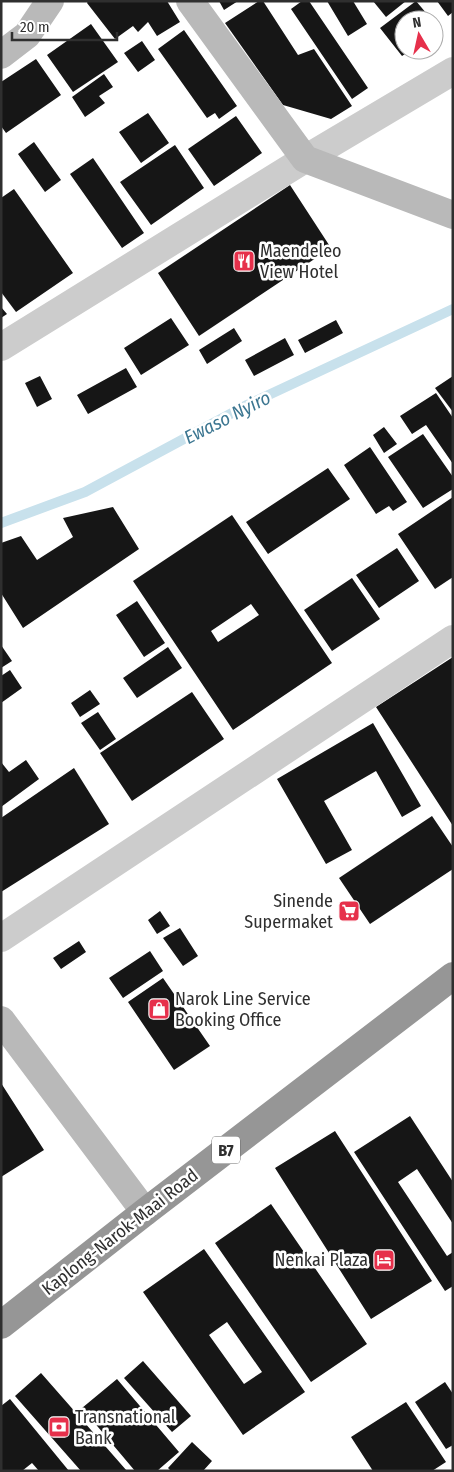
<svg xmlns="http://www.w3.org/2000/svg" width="454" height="1472" viewBox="0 0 454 1472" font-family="'Fira Sans Condensed',sans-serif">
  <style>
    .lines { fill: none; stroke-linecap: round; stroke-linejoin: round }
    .stream { stroke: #c8e1ec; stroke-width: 10 }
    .building { fill: #161616; fill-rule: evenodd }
    .street { stroke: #ccc; stroke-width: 28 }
    .secondary { stroke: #b9b9b9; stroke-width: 28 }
    .highway { stroke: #969696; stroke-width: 28 }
    .labels { text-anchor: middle; stroke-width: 5; stroke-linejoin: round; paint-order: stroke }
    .shield { fill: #fff; stroke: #6d6d6d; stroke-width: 1 }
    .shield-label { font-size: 16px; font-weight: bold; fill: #2f2f2f }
    .poi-label { font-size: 18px; fill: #2f2f2f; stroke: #fff; text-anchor: start }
    .street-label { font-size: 18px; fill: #2f2f2f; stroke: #fff }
    .water-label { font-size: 19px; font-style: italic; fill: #3c7691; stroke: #fff }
  </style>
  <rect width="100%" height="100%" fill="#fff"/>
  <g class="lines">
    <path class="stream" d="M1,523l84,-31 162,-87 206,-96"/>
  </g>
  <path class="building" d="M88,1h79l13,21 -23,14 -9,-14 -10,10 -5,-6 -18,13 -28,-36z
    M219,1h19l-14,9z
    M259,1h4l35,54 16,-6 38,57 -21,13 -48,-14 -58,-82z
    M302,1h7l59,87 -16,11 -61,-90z
    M327,1h26l14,23 -19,12z
    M373,1h33l-20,16z
    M416,1l16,19h-28v30h7l-9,6 -22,-28z
    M437,1h16v11l-5,4z
    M91,24l27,38 -45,30 -26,-37z
    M184,30l53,76 -18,13 -4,-6 -8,5 -49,-69z
    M142,41l13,19 -17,12 -14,-19z
    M36,59l25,36 -55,38 -5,-7v-44z
    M104,74l9,13 -14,9 6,7 -20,14 -13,-20z
    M148,113l21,30 -28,20 -22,-31z
    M236,116l26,37 -48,33 -26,-37z
    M34,142l27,38 -16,12 -27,-38z
    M175,145l29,43 -53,37 -31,-43z
    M93,158l51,75 -22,15 -52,-74z
    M290,185l41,63 -132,88 -41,-63z
    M14,189l59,84 -57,39 -15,-20v-94z
    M1,307l6,7 -6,4z
    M171,318l18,27 -48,30 -17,-27z
    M336,320l7,13 -38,20 -7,-13z
    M234,328l8,13 -35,23 -8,-14z
    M285,338l9,17 -40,21 -9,-16z
    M126,368l11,19 -49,27 -11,-19z
    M40,376l12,23 -15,8 -12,-24z
    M453,376v36l-18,-24z
    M436,393l17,25v46l-27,-39 -14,9 -12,-18z
    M384,427l13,17 -13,9 -11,-18z
    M423,434l30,43v12l-30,19 -35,-51z
    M370,447l37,55 -14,9 -4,-5 -13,8 -32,-49z
    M328,468l22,31 -82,55 -22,-32z
    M453,497v80l-18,12 -37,-55z
    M113,507l26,42 -116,79 -22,-35v-50l20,-7 16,24 36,-23 -10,-19z
    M232,515l100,148 -99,67 -100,-149zM251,604l8,11 -41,27 -7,-11z
    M397,548l22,33 -40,27 -23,-33z
    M352,578l28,41 -48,32 -28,-41z
    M137,601l28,42 -21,14 -28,-42z
    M1,645l11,16 -11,7z
    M168,647l14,21 -45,30 -14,-20z
    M453,657v169l-77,-119z
    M10,670l12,18 -21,15v-27z
    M90,690l10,14 -20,13 -9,-14z
    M192,692l32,47 -92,62 -32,-48z
    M98,712l18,27 -16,11 -19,-27z
    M373,723l48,83 -19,11 -26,-46 -52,30 28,49 -26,14 -49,-85z
    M26,760l13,19 -38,28v-45l8,10z
    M74,768l35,56 -108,68v-74z
    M432,816l21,31v22l-83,55 -31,-46z
    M160,911l10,15 -13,8 -9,-14z
    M180,928l18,28 -15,10 -20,-28z
    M79,941l7,11 -25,17 -8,-11z
    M150,951l13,20 -40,27 -14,-20z
    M163,978l47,68 -36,24 -46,-68z
    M1,1083l43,67 -43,27z
    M410,1116l43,66v42l-36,-55 -19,13 49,74 6,-4v34l-8,5 -91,-139z
    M335,1131l97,150 -61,38 -96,-151z
    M271,1204l96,140 -56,38 -96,-139z
    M204,1249l101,143 -62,43 -100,-143zM227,1322l35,50 -18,12 -35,-49z
    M143,1361l48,55 -19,16 -48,-54z
    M41,1373l86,98h-46l-66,-75z
    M117,1379l62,73 -22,19h-22l-53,-63z
    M445,1382l8,12v51l-7,4 -31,-47z
    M10,1399l59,72h-30l-7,-8 -10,8h-21v-65z
    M406,1402l40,60 -14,9h-59l-22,-34z
    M192,1442l20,19 -9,10h-32l-3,-3z"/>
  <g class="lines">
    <path class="street" d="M1,347l304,-188 148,-88
      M1,938l452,-299"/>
    <path class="secondary" d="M190,1l115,158 148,56
      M1,55l26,-20 23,-34
      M1,1020l144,192"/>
    <path class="highway" d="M1,1325l144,-113 308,-236"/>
  </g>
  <defs>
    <g id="restaurant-square" transform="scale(1.125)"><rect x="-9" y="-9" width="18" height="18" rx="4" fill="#e6304b" stroke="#fff"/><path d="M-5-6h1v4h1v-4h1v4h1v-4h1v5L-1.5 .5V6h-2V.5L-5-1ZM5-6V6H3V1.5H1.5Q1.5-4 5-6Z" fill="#fff"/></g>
    <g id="supermarket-square" transform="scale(1.125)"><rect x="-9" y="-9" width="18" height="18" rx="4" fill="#e6304b" stroke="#fff"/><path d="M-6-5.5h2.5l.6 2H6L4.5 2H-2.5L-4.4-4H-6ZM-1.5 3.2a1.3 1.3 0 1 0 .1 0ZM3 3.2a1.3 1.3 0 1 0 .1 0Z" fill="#fff"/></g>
    <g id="shop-square" transform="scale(1.125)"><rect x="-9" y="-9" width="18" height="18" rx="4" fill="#e6304b" stroke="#fff"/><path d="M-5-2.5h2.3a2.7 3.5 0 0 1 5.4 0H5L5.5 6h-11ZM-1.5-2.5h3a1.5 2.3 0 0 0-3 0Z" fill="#fff"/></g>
    <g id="hotel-square" transform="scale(1.125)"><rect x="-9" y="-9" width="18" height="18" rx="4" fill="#e6304b" stroke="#fff"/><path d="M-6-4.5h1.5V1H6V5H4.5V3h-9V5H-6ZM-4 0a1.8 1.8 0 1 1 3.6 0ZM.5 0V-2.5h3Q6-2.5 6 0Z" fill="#fff"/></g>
    <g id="bank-square" transform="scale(1.125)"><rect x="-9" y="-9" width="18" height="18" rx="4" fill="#e6304b" stroke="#fff"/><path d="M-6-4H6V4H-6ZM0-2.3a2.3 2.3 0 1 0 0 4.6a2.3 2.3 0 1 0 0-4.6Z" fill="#fff"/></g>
  </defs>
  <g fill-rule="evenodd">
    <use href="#restaurant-square" x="244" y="261"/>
    <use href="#supermarket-square" x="349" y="911"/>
    <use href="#shop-square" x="159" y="1009"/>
    <use href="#hotel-square" x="384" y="1260"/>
    <use href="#bank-square" x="59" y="1427"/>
  </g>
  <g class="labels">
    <rect class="shield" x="212" y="1136.5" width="28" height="27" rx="4"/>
    <g class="shield-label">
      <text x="226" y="1156">B7</text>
    </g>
    <g class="poi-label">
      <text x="260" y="257">Maendeleo<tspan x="260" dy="21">View Hotel</tspan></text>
      <text x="333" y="907" text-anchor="end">Sinende<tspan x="333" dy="21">Supermaket</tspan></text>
      <text x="175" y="1005">Narok Line Service<tspan x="175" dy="21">Booking Office</tspan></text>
      <text x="368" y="1266" text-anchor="end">Nenkai Plaza</text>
      <text x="75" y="1423">Transnational<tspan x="75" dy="21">Bank</tspan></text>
    </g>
    <g class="street-label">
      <text transform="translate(120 1232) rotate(-38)" y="6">Kaplong-Narok-Maai Road</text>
    </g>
    <g class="water-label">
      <text transform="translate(227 417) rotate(-27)" y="7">Ewaso Nyiro</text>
    </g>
  </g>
  <rect width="454" height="1472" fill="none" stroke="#2f2f2f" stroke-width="5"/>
  <g transform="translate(419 35) rotate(351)"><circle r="24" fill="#ffffff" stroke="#acacac"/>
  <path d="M0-4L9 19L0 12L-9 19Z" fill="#e6304b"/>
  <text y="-8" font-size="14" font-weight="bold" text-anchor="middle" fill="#2f2f2f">N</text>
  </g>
  <path d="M12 32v8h105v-8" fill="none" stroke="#2f2f2f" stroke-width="2.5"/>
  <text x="20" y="32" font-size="15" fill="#2f2f2f" stroke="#ffffff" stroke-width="4" paint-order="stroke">20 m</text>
</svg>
